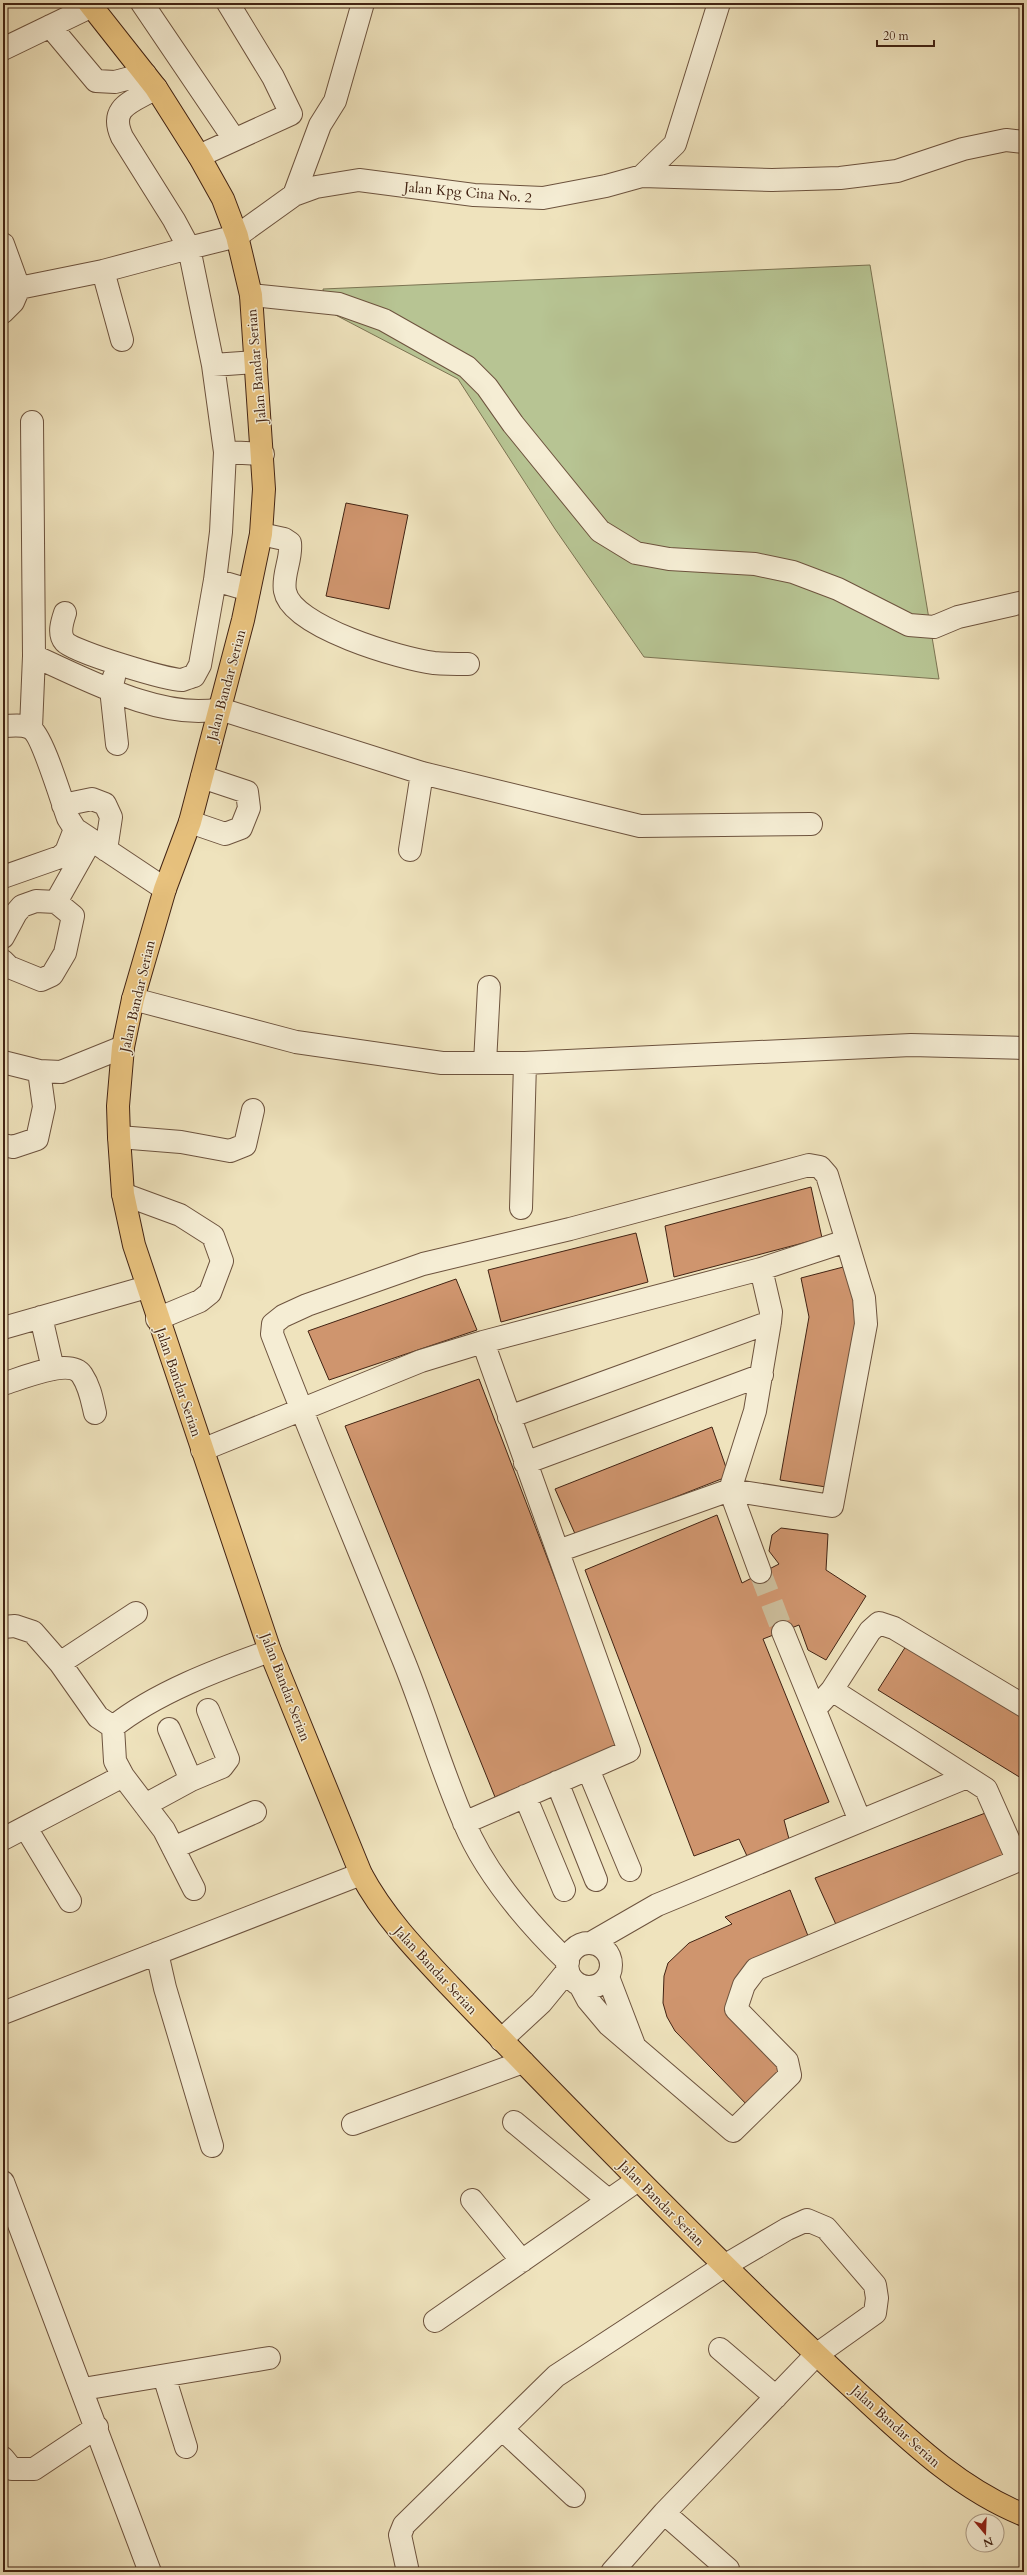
<svg xmlns="http://www.w3.org/2000/svg" width="1027" height="2575" viewBox="0 0 1027 2575" font-family="Cardo,serif">
  <style>
    .green { fill: #b7c493; stroke: #7c7453 }
    .building { fill: #cf956e; stroke: #422313 }
    .lines { fill: none; stroke-linecap: round; stroke-linejoin: round }
    .minor-tunnel { stroke: #ccbd9b; stroke-width: 22; stroke-dasharray: 22 11; stroke-linecap: butt }
    .minor-casing { stroke: #6d533e; stroke-width: 24 }
    .major-casing { stroke: #422313; stroke-width: 24 }
    .minor { stroke: #f5edd4; stroke-width: 22 }
    .major { stroke: #e8c27e; stroke-width: 22 }
    .labels { text-anchor: middle; stroke-width: 3; stroke-linejoin: round; paint-order: stroke }
    .street-label { font-size: 14px; fill: #422313; stroke: #f5edd4 }
  </style>
  <rect width="100%" height="100%" fill="#efe3bd"/>
  <filter id="stains"><feTurbulence type="fractalNoise" baseFrequency=".005" numOctaves="4"/><feColorMatrix values="0 0 0 0 .2 0 0 0 0 .09 0 0 0 0 .02 0 0 0 .5 -.17"/></filter>
  <radialGradient id="worn" r=".72"><stop offset=".6" stop-color="#630" stop-opacity="0"/><stop offset="1" stop-color="#630" stop-opacity=".3"/></radialGradient>
  <path class="green" d="M870,265l69,414 -295,-22 -89,-128 -97,-150 -132,-69 -3,-21z"/>
  <path class="building" d="M346,503l62,12 -19,94 -63,-13z
    M811,1187l11,51 -148,39 -9,-51z
    M636,1233l12,49 -147,40 -13,-52z
    M851,1265l12,52 -30,171 -53,-8 29,-163 -8,-39z
    M456,1279l21,51 -148,50 -21,-49z
    M479,1379l140,367 -124,51 -150,-371z
    M712,1427l17,49 -153,60 -21,-47z
    M717,1515l25,68 37,-19 -10,-13 3,-16 9,-7 47,6 -2,36 40,26 -40,64 -18,-10 -9,-25 -36,14 66,163 -45,18 5,19 -42,17 -8,-17 -45,17 -109,-286z
    M906,1646l118,71v69l-3,-8 -143,-88z
    M988,1812l21,48 -171,69 -23,-51z
    M790,1890l20,51 -71,39 -9,32 55,62 -32,37 -78,-80 -8,-14 -4,-14 1,-27 4,-13 21,-20 43,-19 -7,-7z"/>
  <g class="lines">
    <path class="minor-tunnel" d="M760,1572l23,60"/>
    <g class="minor-casing">
      <path id="minor" d="M142,3l92,136
        M50,26l46,55 19,1 30,-8
        M3,49l89,-43
        M156,88c-23,14 -48,18 -34,49l52,83 15,28 48,-12 57,-41 26,-70 15,-24 28,-98
        M199,156l92,-42 -18,-37 -45,-74
        M642,176l33,-32 44,-141
        M294,195l22,-8 43,-7 115,15 69,3 63,-12 36,-10 130,4 68,-2 57,-7 66,-22 43,-9 18,2
        M3,244l16,44 -6,14 -10,10
        M103,271l19,69
        M19,288l84,-17 86,-23 24,117 12,87 -4,80 -6,48 -15,85 -6,11c-4,1 -9,3 -12,4 -15,0 -108,-28 -117,-38 -7,-8 -3,-20 0,-29
        M251,295l88,9 45,16 83,47 20,20 26,37 87,107 36,22 33,6 86,5 38,8 45,17 71,36 25,2 24,-10 66,-15
        M213,365l43,-3
        M225,452l38,2
        M261,534l23,5 6,4c2,16 -8,32 -5,48 6,36 117,68 149,72 12,1 23,1 34,1
        M215,580l34,10
        M34,656c52,23 128,65 186,53l202,64 218,53 171,-2
        M114,677l-3,12 6,55
        M3,726c9,0 19,-2 27,2 12,6 32,74 38,90l7,11 90,60
        M31,728l3,-72 -2,-234
        M63,805l29,-6 13,5 6,13 -5,33
        M190,822l35,12 16,-6 8,-20 -2,-16 -45,-15
        M410,850l12,-77
        M3,877l57,-20 6,-5 9,-23
        M56,902l35,-62
        M3,937l13,-24 6,-7 14,-5 20,1 17,14 -8,37 -13,22 -11,5 -32,-13 -6,-6
        M133,999l163,43 146,21h83l386,-18 113,3
        M3,1062l36,9 22,1 62,-25
        M485,1063l4,-76
        M119,1137l62,5 49,9 15,-6 8,-35
        M3,1145l10,2 24,-8 7,-32 -5,-36
        M123,1194l57,21 33,21 9,25 -12,32 -10,8 -43,18
        M521,1208l4,-145
        M761,1269l85,-28
        M41,1317l12,52
        M3,1328l144,-41
        M3,1384c17,-5 67,-27 79,-9 8,12 10,25 13,38
        M509,1417l261,-95
        M202,1450l219,-89 62,-19 278,-73 10,43 -1,10 -15,89 -25,79 -172,61
        M525,1463l237,-88
        M3,1627l12,-1 18,6 27,31 38,54 15,10c42,-34 106,-58 157,-76
        M783,1632l77,189
        M60,1663l76,-50
        M832,1690l154,99 32,72
        M815,1709l17,-19 38,-59 9,-8 15,5 130,78
        M113,1727l2,34 8,15 41,54 30,59
        M588,1769l42,101
        M191,1780l31,-13 6,-8 -20,-49
        M557,1782l39,98
        M525,1796l39,94
        M145,1805l46,-25 -22,-51
        M464,1823l165,-72 -146,-409
        M26,1828l44,73
        M3,1839l120,-63
        M173,1848l82,-36
        M591,1943l66,-38 310,-128
        M567 1965a22 22 0 1 1 44 0a22 22 0 1 1-44 0Z
        M157,1953l8,35 47,158
        M568,1962c-41,-40 -82,-87 -104,-140 -24,-55 -40,-113 -63,-168 -43,-107 -88,-213 -129,-320l1,-10 10,-8 24,-11 116,-41 147,-35 239,-64 11,2 7,8 37,123 2,26 -34,182 -102,-16 30,82
        M608,1977l26,68
        M580,1985l8,15 21,25 124,106 57,-56 -3,-14 -51,-52 8,-24 12,-16 268,-111
        M3,2013l358,-139
        M501,2040l40,-37 27,-33
        M514,2122l94,78
        M353,2124l170,-62
        M3,2182l147,390
        M472,2200l50,61
        M435,2321l203,-141
        M720,2349l56,48
        M164,2376l22,71
        M83,2389l186,-31
        M502,2429l72,67
        M3,2458l9,11h22l63,-42
        M664,2513l64,56
        M408,2572l-8,-37 4,-10 152,-149 168,-110 63,-37 20,-9 19,8 49,57 2,13 -2,15 -59,42 -152,158 -52,59"/>
    </g>
    <g class="major-casing">
      <path id="major" d="M89,3l67,85 43,68 24,43 14,37 14,59 13,194 -3,45 -18,86 -53,202 -25,67 -32,110 -10,48 -5,59 1,31 4,57 11,51 136,406 91,223c23,43 56,77 89,112 40,42 80,83 120,124 91,93 181,184 276,272 55,50 108,105 178,133"/>
    </g>
    <use href="#minor" class="minor"/>
    <use href="#major" class="major"/>
  </g>
  <g class="labels">
    <g class="street-label">
      <text transform="translate(468 192) rotate(5)" y="5">Jalan Kpg Cina No. 2</text>
      <text transform="translate(256 366) rotate(-95)" y="5">Jalan Bandar Serian</text>
      <text transform="translate(226 685) rotate(-75)" y="5">Jalan Bandar Serian</text>
      <text transform="translate(137 996) rotate(-77)" y="5">Jalan Bandar Serian</text>
      <text transform="translate(179 1382) rotate(71)" y="5">Jalan Bandar Serian</text>
      <text transform="translate(286 1687) rotate(69)" y="5">Jalan Bandar Serian</text>
      <text transform="translate(436 1970) rotate(47)" y="5">Jalan Bandar Serian</text>
      <text transform="translate(662 2203) rotate(45)" y="5">Jalan Bandar Serian</text>
      <text transform="translate(896 2426) rotate(42)" y="5">Jalan Bandar Serian</text>
    </g>
  </g>
  <rect width="1027" height="2575" fill="none" stroke="#efe3bd" stroke-width="16"/>
  <rect x="4" y="4" width="1019" height="2567" fill="none" stroke="#422313" stroke-width="2"/>
  <rect x="8" y="8" width="1011" height="2559" fill="none" stroke="#422313"/>
  <g transform="translate(985 2533) rotate(161)"><circle r="19" fill="#f5edd4" stroke="#ad9c87"/>
  <path d="M0-3L7 15L0 10L-7 15Z" fill="#8f2418"/>
  <text y="-6" font-size="11" font-weight="bold" text-anchor="middle" fill="#422313">N</text>
  </g>
  <path d="M877 40v6h57v-6" fill="none" stroke="#422313" stroke-width="2"/>
  <text x="883" y="40" font-size="12" fill="#422313" stroke="#f5edd4" stroke-width="3" paint-order="stroke">20 m</text>
  <rect width="100%" height="100%" filter="url(#stains)"/>
  <rect width="100%" height="100%" fill="url(#worn)"/>
</svg>
